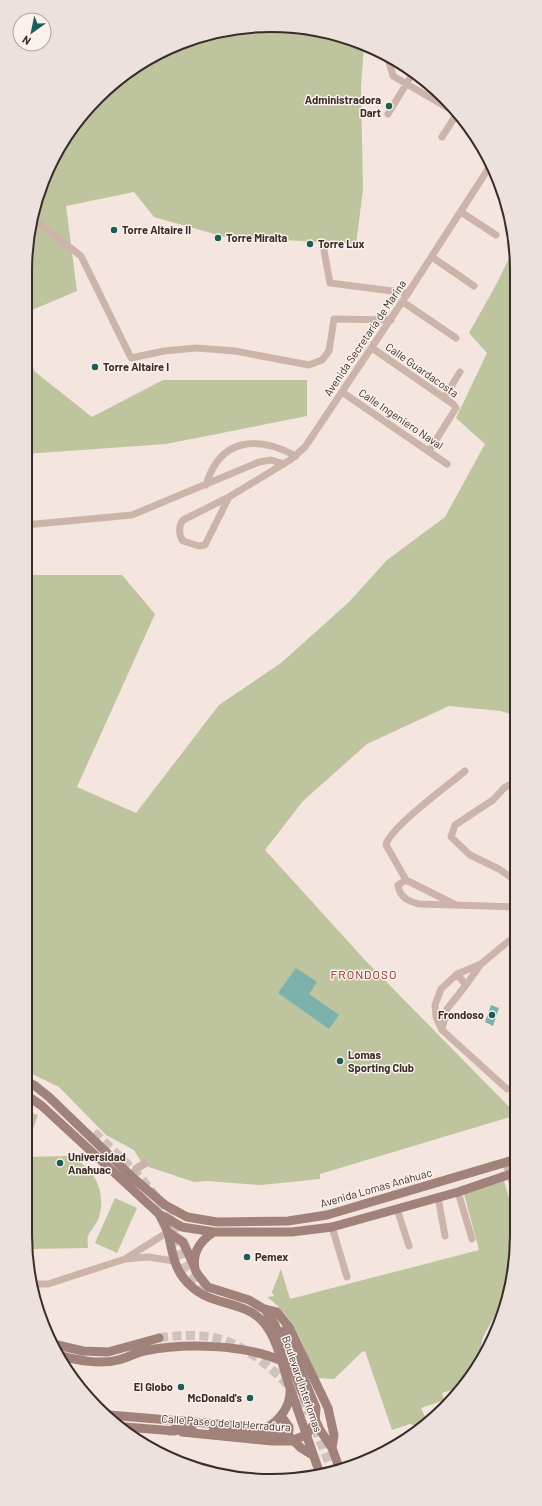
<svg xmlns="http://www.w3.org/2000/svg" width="542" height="1506" viewBox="0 0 542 1506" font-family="Barlow,sans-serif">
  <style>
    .green { fill: #bdc49e }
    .water { fill: #7db2ac }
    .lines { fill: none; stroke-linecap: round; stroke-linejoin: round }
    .secondary-tunnel { stroke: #cfc1bb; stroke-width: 9; stroke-dasharray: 9 4.5; stroke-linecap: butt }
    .minor { stroke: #cdb4aa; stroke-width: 7 }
    .tertiary { stroke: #cdb4aa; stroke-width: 8 }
    .secondary { stroke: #a1827b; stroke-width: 9 }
    .secondary-bridge { stroke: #a1827b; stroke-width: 9 }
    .poi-dot { fill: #1d5d57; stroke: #fbf1ec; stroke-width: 1.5 }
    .labels { text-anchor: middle; stroke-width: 3; stroke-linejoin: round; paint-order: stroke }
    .poi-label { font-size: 11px; font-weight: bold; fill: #3a2c2a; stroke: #fbf1ec; text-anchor: start }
    .street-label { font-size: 11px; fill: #3a2c2a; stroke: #fbf1ec }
    .neighbourhood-label { font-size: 12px; letter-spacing: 1px; fill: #8c2820; stroke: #fbf1ec }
    .rim { fill: none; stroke: #3a2c2a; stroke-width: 2 }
  </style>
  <rect width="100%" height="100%" fill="#f4e6df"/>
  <path class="green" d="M239,27l95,6 30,12 -3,42 2,103 -7,54 -131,-7 -71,-20 -20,-25 -68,14 11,85 -52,22v-42l8,-63 43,-87 72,-63z
    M515,246l1,470 -15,-5 -52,-5 -82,38 -64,57 -38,49 99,109 153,156 -197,59v5l-59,6 -54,-4 -13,1 -51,-17 -9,-15 -28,-15 -47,-48 -29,-14h-5v-498h97l33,39 -78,173 59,26 83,-108 62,-42 68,-61 38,-42 58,-43 40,-73 -29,-26 31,-65 -18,-20 28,-50z
    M25,337l9,34 58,46 71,-37h144v36l-141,28 -141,10z
    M25,1111l13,4 -12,33h-1z
    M67,1156c26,8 40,35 32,61 -2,7 -8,12 -11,19 -1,3 0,9 0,12l-60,1 -3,-14v-78z
    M504,1181l13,44 -7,63 -27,49 -8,35 -14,15 -19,6 2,7 -23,8 6,13 -7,6 -10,-3 -18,6 -27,-79 -3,1 -28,27 -18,-1c-11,-30 -22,-62 -49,-81l7,-1 -2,-4 9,-23 9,30 189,-49 -15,-56z
    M115,1198l22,10 -20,45 -22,-10z"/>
  <path class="water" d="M296,968l21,14 -8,12 30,21 -10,14 -51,-36z
    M491,1005l8,3 -6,18 -8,-4z"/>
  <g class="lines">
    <path class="secondary-tunnel" d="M94,1132c28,27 57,52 75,85 13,25 8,57 39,70
      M159,1338c21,-3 41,-4 61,1 33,9 72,44 88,74
      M315,1428l18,45"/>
    <path class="minor" d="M387,55l6,21 67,39
      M388,114l25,-41
      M442,137l16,-25
      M461,212l35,23
      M32,218l49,38 50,102 33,-7 32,-3 39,3 74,14 13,-5 7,-9 5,-32 57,1
      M323,245l7,38 78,10
      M432,257l42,29
      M403,302l53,36
      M372,348l81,56 3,4 -27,43
      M342,392l105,72
      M444,398l16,-26
      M206,485c14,-47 51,-50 90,-29
      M229,497l-24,48 -6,1 -16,-5c-4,-5 -5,-15 0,-21l46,-23 61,-37 15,-13 103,-154 84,-130
      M25,525l107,-10 127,-53 12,-2 13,4
      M516,781l-12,7 -11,12 -38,25 -4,12 19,18 29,14 17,12
      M406,880l-8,5c2,13 10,16 21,19l97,3
      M454,904l-48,-24 -20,-35c3,-17 63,-60 79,-74
      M481,964l-24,10 -16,15 -6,16 1,12 6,13 65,59 10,-1
      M466,985l15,-21 35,-29
      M442,1029l5,-20 19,-24 -9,-11
      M458,1192l14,47
      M438,1197l7,39
      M397,1209l12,37
      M332,1227l15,50
      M125,1259l43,-27
      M35,1284h13l77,-25 23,-2 26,4"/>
    <path class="tertiary" d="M517,1162h-4l-5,6 9,27
      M132,1177l4,-8 8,-5"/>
    <path class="secondary" d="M25,1081l9,4 15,12 83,80 33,28 22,12 30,5 71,-1 39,-6 190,-56
      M25,1094l17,12 117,108 23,13 32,5h78l40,-5 126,-35 59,-20
      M159,1214c3,6 7,13 9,19 5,21 6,39 24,54 20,19 55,14 72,36 13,16 17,37 23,56 11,31 22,63 33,95
      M168,1232l15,10 12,26
      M208,1287l41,13 20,12
      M208,1287c-4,-5 -11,-12 -13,-18 -3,-17 6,-29 19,-37
      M265,1309l10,16 28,69 17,36 12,18 8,22
      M265,1309l12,3 12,15 39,81 6,27 -2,13
      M53,1344l30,7 25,1 51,-14
      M61,1356c17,4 39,9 57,4 9,-2 17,-7 26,-9 40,-8 100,-7 138,10
      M109,1415l157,13c14,-8 25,-22 24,-39
      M125,1427l50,4
      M170,1431l7,-3 15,1
      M213,1431l71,5 5,-5v-4l-8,-11
      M288,1435l13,13 13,8"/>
    <path class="secondary-bridge" d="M182,1432l90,9h19l15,-6 9,-12 1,-15 -32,-77"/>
  </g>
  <g class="poi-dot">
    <circle cx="389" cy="106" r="4"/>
    <circle cx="114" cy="230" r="4"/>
    <circle cx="218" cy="238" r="4"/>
    <circle cx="310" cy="244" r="4"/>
    <circle cx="95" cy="367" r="4"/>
    <circle cx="492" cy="1015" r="4"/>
    <circle cx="340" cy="1061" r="4"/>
    <circle cx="60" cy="1163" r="4"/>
    <circle cx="247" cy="1257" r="4"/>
    <circle cx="181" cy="1387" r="4"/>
    <circle cx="250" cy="1398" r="4"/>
  </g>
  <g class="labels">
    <g class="poi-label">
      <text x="381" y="104" text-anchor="end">Administradora<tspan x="381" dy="13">Dart</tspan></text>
      <text x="122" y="234">Torre Altaire II</text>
      <text x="226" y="242">Torre Miralta</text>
      <text x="318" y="248">Torre Lux</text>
      <text x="103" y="371">Torre Altaire I</text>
      <text x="484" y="1019" text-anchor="end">Frondoso</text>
      <text x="348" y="1059">Lomas<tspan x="348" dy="13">Sporting Club</tspan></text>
      <text x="68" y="1161">Universidad<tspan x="68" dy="13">Anahuac</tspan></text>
      <text x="255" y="1261">Pemex</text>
      <text x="173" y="1391" text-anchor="end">El Globo</text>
      <text x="242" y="1402" text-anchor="end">McDonald's</text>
    </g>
    <g class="street-label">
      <text transform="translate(365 338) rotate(-56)" y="4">Avenida Secretaría de Marina</text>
      <text transform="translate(422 370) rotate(35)" y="4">Calle Guardacosta</text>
      <text transform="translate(401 419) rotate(34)" y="4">Calle Ingeniero Naval</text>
      <text transform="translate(376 1188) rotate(-16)" y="4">Avenida Lomas Anáhuac</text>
      <text transform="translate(302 1384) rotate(71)" y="4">Boulevard Interlomas</text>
      <text transform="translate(226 1423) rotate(4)" y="4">Calle Paseo de la Herradura</text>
    </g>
    <g class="neighbourhood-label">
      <text x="364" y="979">FRONDOSO</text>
    </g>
  </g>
  <path d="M0 0H542V1506H0ZM271 32H271A239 239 0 0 1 510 271V1235A239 239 0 0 1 271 1474H271A239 239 0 0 1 32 1235V271A239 239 0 0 1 271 32Z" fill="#ece1dc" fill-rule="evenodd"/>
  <path class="rim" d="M271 32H271A239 239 0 0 1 510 271V1235A239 239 0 0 1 271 1474H271A239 239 0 0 1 32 1235V271A239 239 0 0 1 271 32Z"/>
  <g transform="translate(32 32) rotate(213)"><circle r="19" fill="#fbf1ec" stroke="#aea29e"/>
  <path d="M0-3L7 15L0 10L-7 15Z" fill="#1d5d57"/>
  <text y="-6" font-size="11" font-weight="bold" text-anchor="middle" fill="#3a2c2a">N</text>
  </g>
</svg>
